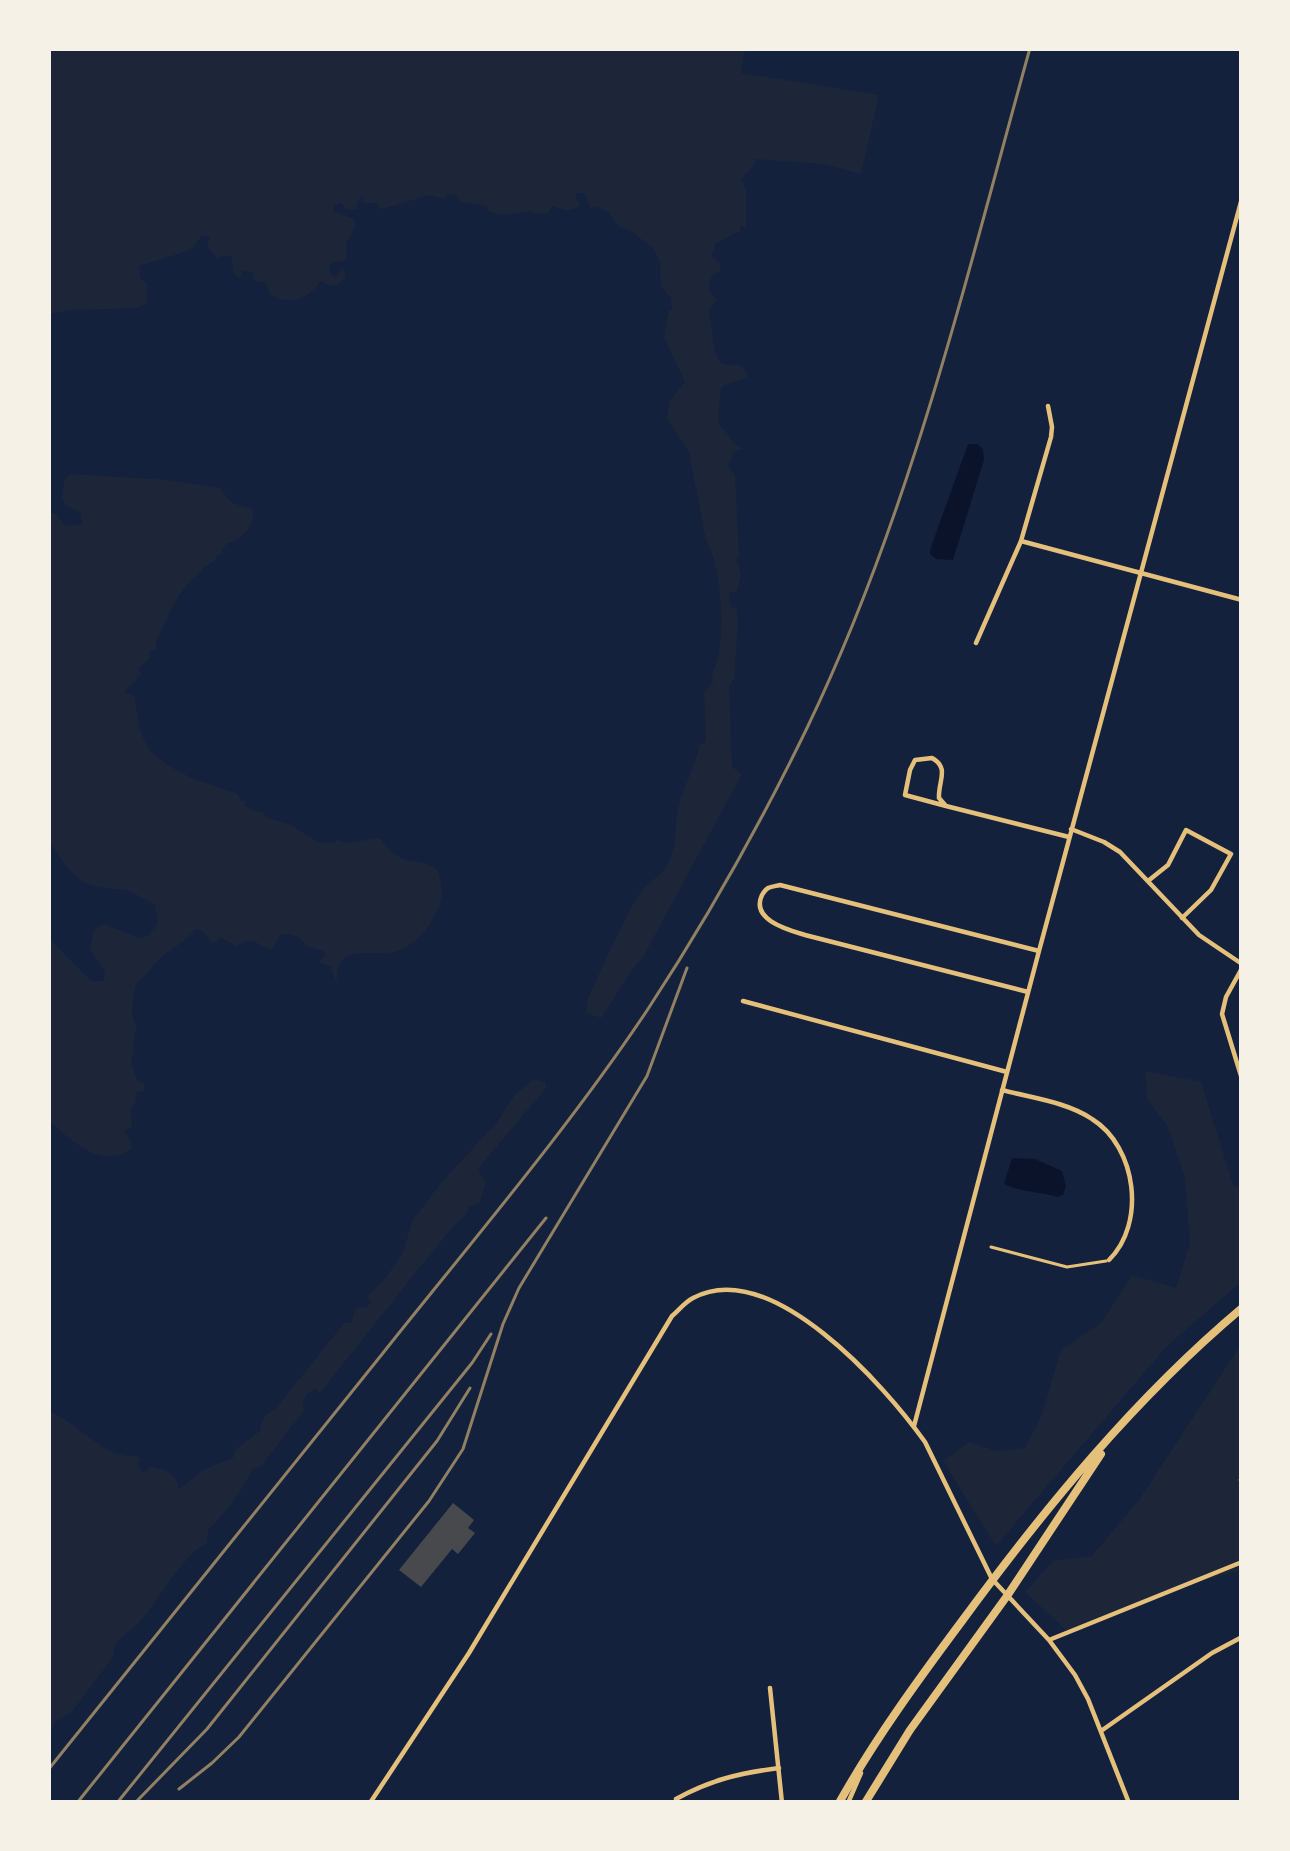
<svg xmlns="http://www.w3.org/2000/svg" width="1290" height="1851" viewBox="0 0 1290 1851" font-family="'Crimson Pro',serif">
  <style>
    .green { fill: #1d2539 }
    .water { fill: #0b132b }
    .building { fill: #48494c }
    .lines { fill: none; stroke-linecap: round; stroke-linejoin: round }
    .service { stroke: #e5c07b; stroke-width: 3 }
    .minor { stroke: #e5c07b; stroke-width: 4.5 }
    .secondary { stroke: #e5c07b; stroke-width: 8 }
    .rail { stroke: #918062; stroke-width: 3 }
  </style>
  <rect width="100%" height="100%" fill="#14213d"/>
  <path class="green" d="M48,48h697l-4,25 138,22 -18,79 -38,-10 -68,-5 1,4 -15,16 5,11v37l-6,-1v5l-24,12 -5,13 9,6v9c-11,6 -11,10 -10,22l7,7 -8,9 6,44 7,11 20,2 6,10c-9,7 -18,5 -27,12l-3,30 2,9c11,6 10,21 26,21l-13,4 -5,15 7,8 4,80 -3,5 5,14 -4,17 -8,2 1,13 7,4 1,13 -4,56 -5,7 3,81 10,7 -99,183c-14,14 -29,43 -42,61l-15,-5 2,-15c16,-34 31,-70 50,-102 8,-13 25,-21 31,-34 7,-16 6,-31 8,-46 3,-25 18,-47 23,-72l6,-2 -2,-50 9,-10 -1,-9c16,-25 10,-109 -6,-133l-17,-88 -22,-33 2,-17 16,-20 -21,-45 5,-26 3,-1 -1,-12 -10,-12 -1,-25 -8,-14 -23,-17 -10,-3 -9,-13 -11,-7 -9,1 -5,-15h-8l-2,4 6,9 -13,5 -16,-5 -3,7 -16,1v-2l-3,-1 -25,4 -16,-3 -2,-6 -25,-4 -8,-8h-5l-5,5 -15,-4 -46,14 -4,-1 -1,-5h-15v-7l-7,8 1,5h-10l-6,-6 -7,2 -1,6 19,7 4,6 -10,20 1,12 -4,5 -11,1 -3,7 2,6 5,2 7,-10 3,11c-10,9 -14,10 -26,3 -11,19 -32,25 -51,13l-3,-12 -12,-1 -1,-8 -13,-3 2,5 -4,3 -5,-6 -1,-15 -8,-2 -6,4 -11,-13 3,-9 -8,-2 -11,15 -52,16 2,13 6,4v19l-8,6 -68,2 -23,4z
    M71,474l96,6 53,8 12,15 20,6c5,16 -11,31 -26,35l-6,11 -5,1 1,4 -13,8c-4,6 -10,10 -15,16 -12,13 -21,32 -27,49l-3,2 -3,15h-5l-1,9 -10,9 3,9 -5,-2v6l-7,4 -5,7 10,5c2,17 4,41 17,55 22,23 57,32 86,42l3,7 4,-1 -1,5 10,6 9,1 2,5 26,8 26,17 16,1 5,-3 7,3 35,-5c25,34 31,15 58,32 1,7 4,13 4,20 0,23 -22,53 -44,61 -22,8 -62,-11 -61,28h-2l-4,-12 -13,-5 8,-7 -3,-4 -17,-5c-6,-11 -13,-12 -25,-12l-10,16c-14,-7 -21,-14 -35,-4l-16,-9 -4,5 -5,1 -9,-13 -7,-1c-7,12 -19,16 -31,26 -11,8 -16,20 -28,29 -3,14 -7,31 1,43 -5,13 -2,23 -6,36l6,17 7,4v7l-7,1 -2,12 -4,5 1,18 -8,3 6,10 1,9c-32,21 -60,-9 -83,-29v-183l43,44h13l1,-9 -15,-23 4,-19 10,-6 34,14 10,-2 10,-13 -3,-18c-9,-5 -18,-11 -27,-14 -15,-4 -37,-1 -49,-12 -14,-12 -20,-24 -31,-39v-328l7,1 11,13 18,-2 -4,-7 2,-4 -16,-8 -4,-6 2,-19z
    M1145,1071l56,11 32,103 9,3v93l-76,66 -170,199 -53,-85 26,-19 28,9 28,-3 17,-33 19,-65 41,-28 30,-47 44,13 14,-45 -5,-65 -17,-51 -21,-29z
    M533,1079l13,3v6l-65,77 -3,6 8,11 -7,22 -9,2c-5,13 -12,14 -20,24 -9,11 -16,22 -27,33l-103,130 -5,-4 -6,3 -7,11 2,8 -44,56 -8,2c-4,15 -32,50 -44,61l-1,13c-23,11 -47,55 -65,76 -6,8 -15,13 -22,20 -7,8 -5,9 -7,18l-42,56 -15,8 -8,16v-326c35,13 54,49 91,45l1,6h-3l6,11 5,-3 1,-4 16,4 11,8 3,11 28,-21 26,-10 3,-9 24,-18 1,-7 5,-9 11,-8 67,-84h7l5,-15 11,-1 4,-5 -3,-6 19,-20 16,-23 9,-32 29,-38 57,-62 16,-25z
    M1242,1343v227l-64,17 -112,43 -41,-38 28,-31 39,-5 47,-56z"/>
  <path class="water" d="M968,444h9l6,5 1,11 -31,100 -17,-1 -6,-5v-4z
    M1012,1158l23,1 27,12 4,15 -3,9 -5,2c-18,-5 -38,-5 -54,-13z"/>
  <path class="building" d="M453,1503l21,17 -6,8 7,5 -17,21 -6,-5 -31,38 -22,-17z"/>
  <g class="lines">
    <path class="service" d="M991,1247l76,20 39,-6"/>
    <path class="minor" d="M1021,541l221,59
      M976,643l45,-102 30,-104 1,-10 -4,-21
      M946,806l-41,-11 5,-25 5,-10 17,-2c18,10 6,23 7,40l7,8 123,31
      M1071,829l33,13 16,10 79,83 43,29
      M1148,881l20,-16 18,-35 45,24 -20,36 -29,28
      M1242,968l-16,29 -4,17 20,65
      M1028,992l-223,-57c-16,-5 -55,-15 -43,-40 5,-9 9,-8 18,-10l259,66
      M743,1001l264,71
      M1002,1090c30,8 65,12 90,29 45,28 54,105 17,141
      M914,1426l125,-475 203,-753
      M1241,1480l1,3
      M1049,1640l193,-78
      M770,1688l12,115
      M1101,1731l111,-78 30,-16
      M676,1799c34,-19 64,-26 103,-31
      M370,1803l99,-150 203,-337c7,-6 13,-14 21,-18 78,-42 193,89 232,144l67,137 57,61 26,35 13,24 41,104
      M848,1803l13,-30"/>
    <path class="secondary" d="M839,1803c36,-64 79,-123 123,-182 83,-113 173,-223 280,-313
      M865,1803l45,-73 97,-134 94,-142"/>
    <path class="rail" d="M48,1770c112,-139 223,-278 335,-417 90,-113 185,-224 265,-344 59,-90 112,-184 159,-281 104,-216 159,-450 223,-680
      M179,1789l33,-26 27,-26 190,-236 34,-52 40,-125 16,-36 128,-212 40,-108
      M77,1803l469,-585
      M117,1803l355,-440 19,-29
      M135,1803l72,-74 230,-288 33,-53"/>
  </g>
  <rect width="1290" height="1851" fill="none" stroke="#f6f1e7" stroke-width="102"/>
</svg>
